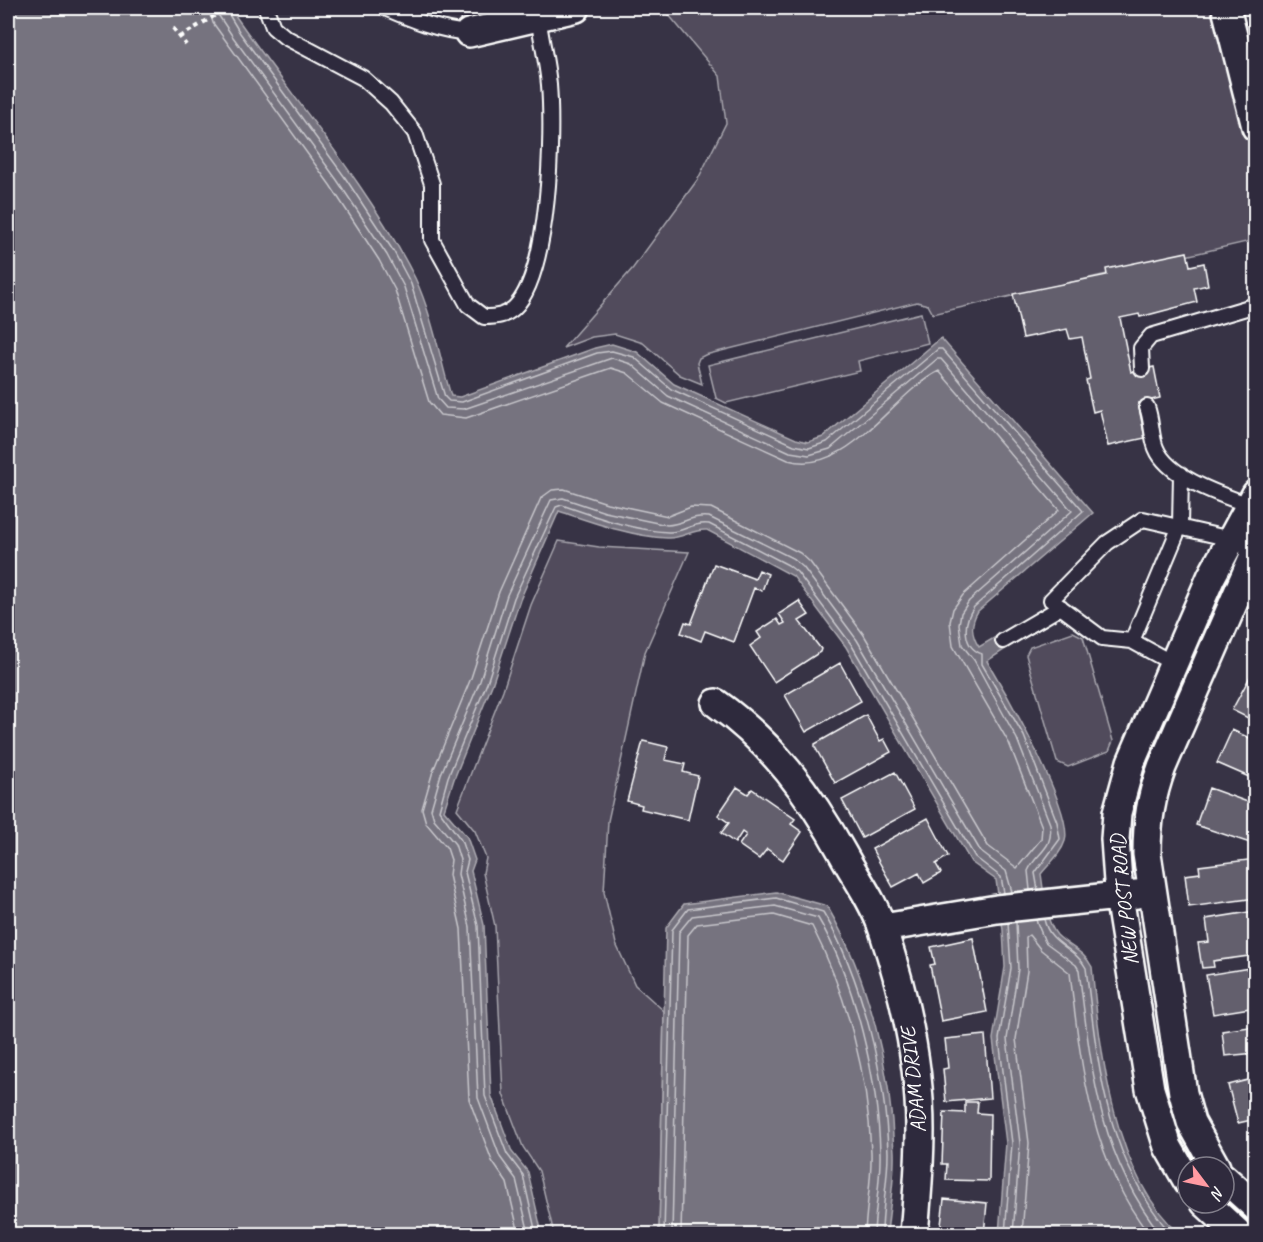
<svg xmlns="http://www.w3.org/2000/svg" width="1263" height="1242" viewBox="0 0 1263 1242" font-family="Caveat,sans-serif">
  <style>
    .green { fill: #514c5c; stroke: #a8a6ae; stroke-width: 1.5 }
    .water { fill: #76737f; stroke: #adabb2; stroke-width: 1.5 }
    .lines { fill: none; stroke-linecap: round; stroke-linejoin: round }
    .shore { stroke: #c8c7cc; stroke-width: 1.5 }
    .building { fill: #635f6d; stroke: #fff; stroke-width: 1.5 }
    .service-casing { stroke: #fff; stroke-width: 18 }
    .minor-casing { stroke: #fff; stroke-width: 32 }
    .path { stroke: #fff; stroke-width: 4; stroke-dasharray: 4.5 4.5; stroke-linecap: butt }
    .service { stroke: #2f2a3d; stroke-width: 14 }
    .minor { stroke: #2f2a3d; stroke-width: 27 }
    .labels { text-anchor: middle; stroke-width: 4.5; stroke-linejoin: round; paint-order: stroke }
    .street-label { font-size: 21px; fill: #fff; stroke: #2f2a3d }
  </style>
  <rect width="100%" height="100%" fill="#373345"/>
  <filter id="ink" filterUnits="userSpaceOnUse"><feTurbulence type="fractalNoise" baseFrequency=".0167" numOctaves="2"/><feDisplacementMap in="SourceGraphic" scale="12" xChannelSelector="R" yChannelSelector="G"/><feConvolveMatrix kernelMatrix="1 2 1 2 8 2 1 2 1" color-interpolation-filters="sRGB"/></filter>
  <g filter="url(#ink)">
    <path class="green" d="M663,8h563l29,100v132l-322,74 -5,-9 -11,-3 -212,53 -6,3 -2,5 5,21 -22,-9 -37,-32 -28,-9 -23,3 -29,11 70,-80 65,-89 28,-56 -6,-47z
      M921,313l7,30 -70,18 2,10 -134,32 -10,-5 -8,-33z
      M559,541l40,6 90,5 -44,100 -37,169 -4,71 12,52 19,41 29,26 -5,223h-105l-15,-63 -16,-24 -20,-53 -8,-168 -12,-53 3,-15 -11,-27 -18,-22 46,-119 28,-85z
      M1073,632l10,5 30,104 -4,10 -41,16 -11,-5 -31,-107 4,-8z"/>
    <path class="water" d="M8,8h222c61,89 136,173 185,270 17,36 25,80 36,118l9,1 135,-49 17,-4 25,8 37,32 122,55 12,3 15,-5 118,-99 152,175 -115,98c-8,13 -7,24 1,36l20,-12 8,13 -20,13c18,30 87,150 78,180 -4,13 -16,23 -24,33 3,18 4,47 16,61 12,12 27,16 35,32 8,83 21,209 88,267h-181l7,-91 -13,-104 12,-72 -2,-37 -7,-50 -25,-18 -125,-215 -53,-71 -86,-46c-15,-1 -25,9 -40,8 -34,-1 -75,-16 -108,-27l-39,89 -28,85 -38,94 -10,31 23,27 8,23 -4,11 13,54 7,170 21,57 16,20 14,62h-534z
      M776,892l51,14c42,72 64,163 67,246 1,27 -5,56 -7,82h-228l7,-306 18,-24z"/>
    <g class="lines">
      <path class="shore" d="M209,8l4,15 117,162 49,75 16,30 34,112 11,13 26,3 145,-50 16,5 36,30 125,57c60,17 103,-65 151,-89l120,139 -96,85 -10,14 -3,13 3,24 56,97 33,84 -1,12 -24,29 -29,-22 -124,-211 -54,-73 -10,-9 -89,-45 -20,-1 -23,9 -61,-13 -43,-14 -12,1 -11,8 -42,94 -28,86 -38,93 -11,38 4,14 21,25 4,12 -2,15 12,54 8,170 23,62 15,22 12,51
        M218,8l1,8 14,21 104,143 50,75 17,32 34,112 8,9 18,1 148,-51 19,6 37,32 122,56 19,3 21,-6 107,-90h4l131,152 -103,90 -8,12 -2,11 3,21 12,15 43,79 33,85c4,26 -13,27 -22,47l2,19
        M225,8l15,25 104,143 50,76 17,32 34,113 4,4 13,1 135,-49 15,-2 22,6 37,32 123,56 15,3 18,-6 111,-93h4l141,162 -109,96c-11,15 -12,40 8,47v10l42,72 33,86 3,17 -25,34 3,17
        M1044,919c5,26 31,28 42,49 12,98 19,188 85,266
        M1036,920l9,22 31,23 3,5c12,97 19,185 82,264
        M529,1234l-13,-55 -16,-22 -22,-59 -8,-171 -12,-53 2,-14 -5,-16 -21,-25 -3,-10 10,-35 39,-93 27,-86 44,-95 12,-2 42,14 62,13c17,-1 24,-10 42,-8l83,41 11,9 54,73 124,212 25,19 6,21
        M536,1234l-13,-59 -16,-21 -22,-58 -7,-170 -13,-54 3,-12 -7,-20 -22,-30 9,-33 39,-94 27,-85 42,-91 6,-2c32,11 73,26 106,27 16,1 23,-10 41,-8l79,41 9,7 54,72 124,213 26,20 3,16
        M664,1234l8,-304 16,-21 88,-11 47,14c39,64 63,166 65,241 0,27 -6,54 -6,81
        M672,1234l7,-302 13,-16 83,-10 43,12c37,62 60,162 62,234 1,27 -5,55 -6,82
        M681,1234l7,-299 9,-11 77,-9 38,11c35,69 56,148 59,226 1,27 -5,55 -6,82
        M1005,1234l7,-91 -13,-104 12,-71 -3,-45
        M1013,1234l7,-91 -13,-104 11,-70 -2,-47
        M1022,1234l7,-91 -13,-104 11,-68 -1,-34 3,-2 12,15 29,23c11,92 20,186 79,261"/>
    </g>
    <path class="building" d="M1187,252l3,14 14,-3 4,22 -14,3 3,14 -57,15 -1,-3 -19,4 11,54 23,-5 6,31 -22,5 7,35 -37,8 -8,-36 -7,2 -7,-32 4,-1 -8,-42 -12,2 -3,-10 -44,9 -10,-44 94,-19 -1,-6z
      M714,564l41,15 4,-9 9,4 -6,17 -8,-3 -20,54 -29,-11 -4,10 -20,-8 4,-11 6,2z
      M799,601l10,14 -10,6 22,28 -1,3 -46,30 -24,-36 11,-8 -4,-6 20,-13 4,6 4,-2 -6,-9z
      M840,663l21,38 -55,31 -21,-37z
      M1252,673l4,3v46l-24,-12z
      M866,715l14,26 4,-2 7,13 -56,31 -20,-36v-3z
      M1232,730l24,11v39l-39,-17z
      M643,741l25,6 -3,13 20,4 -2,8 15,4 -10,44 -47,-11 1,-4 -15,-4z
      M895,772l20,37 -53,29 -20,-38z
      M737,787l11,7 4,-5 43,30 -4,5 11,8 -19,28 -16,-11 -8,10 -20,-14 7,-10 -4,-3 -7,11 -14,-10 8,-10 -11,-8z
      M1209,788l47,17v40l-60,-20z
      M928,818l20,38 -12,8 5,9 -17,10 -5,-10 -26,14 -21,-38z
      M1256,859v39l-67,9 -4,-32 15,-2 -1,-7z
      M1256,911v44l-43,6 1,6 -12,1 -4,-25 11,-1 -3,-23z
      M973,938l14,74 -46,9 -11,-56 5,-1 -4,-17z
      M1256,967v40l-43,7 -7,-39z
      M1256,1026v27l-31,3 -3,-25z
      M985,1035l5,63 -44,4 -3,-33 5,-1 -3,-29z
      M1256,1078v41l-18,4 -10,-38z
      M965,1102h13l-1,11 13,1 -1,67 -43,-1 1,-16h-5l2,-52 21,1z
      M944,1199l43,4 -3,31h-44z"/>
    <g class="lines">
      <g class="service-casing">
        <path id="service" d="M266,8l7,19 12,10 78,41 28,25 24,30 17,51v56l36,65 16,12c12,0 21,-1 30,-9 36,-34 39,-175 35,-223 -2,-23 -8,-46 -11,-69
          M385,8c28,12 52,22 84,25
          M1142,369l-1,-21 10,-12 105,-31
          M1147,407c5,13 4,29 9,41 12,30 66,47 93,57
          M1003,641l58,-34
          M1132,641l48,-115 1,-52
          M1174,664l-42,-23 -30,-3 -51,-38 56,-57 36,-24 88,20"/>
      </g>
      <g class="minor-casing">
        <path id="minor" d="M1226,8l30,119
          M469,33l107,-25
          M716,703c56,40 94,91 127,151 13,24 32,50 40,76 21,63 37,134 37,200 0,35 -3,70 -6,104
          M883,928l114,-19 140,-15
          M1216,1167l-25,-45 -8,-29 -36,-239c0,-32 4,-57 15,-87l91,-209 3,-23
          M1224,1178l32,29
          M1188,1182l-20,-35 -18,-58 -31,-193 -4,-57 2,-26 14,-51 80,-185 45,-83
          M1205,1203l34,31"/>
      </g>
      <path class="path" d="M173,28l13,17
        M180,37l47,-29"/>
      <use href="#service" class="service"/>
      <use href="#minor" class="minor"/>
    </g>
  </g>
  <g class="labels">
    <g class="street-label">
      <text transform="translate(1124 900) rotate(-96)" y="7">NEW POST ROAD</text>
      <text transform="translate(913 1080) rotate(-96)" y="7">ADAM DRIVE</text>
    </g>
  </g>
  <rect width="1263" height="1242" fill="none" stroke="#2f2a3d" stroke-width="30"/>
  <rect x="15" y="15" width="1233" height="1212" fill="none" stroke="#fff" stroke-width="2" filter="url(#ink)"/>
  <g transform="translate(1206 1185) rotate(122)"><circle r="28" fill="#2f2a3d" stroke="#827f8b" stroke-width="1.5"/>
  <path d="M0-4.5L10 22L0 15L-10 22Z" fill="#ff9aa2"/>
  <text y="-9" font-size="16" font-weight="bold" text-anchor="middle" fill="#ffffff">N</text>
  </g>
</svg>
